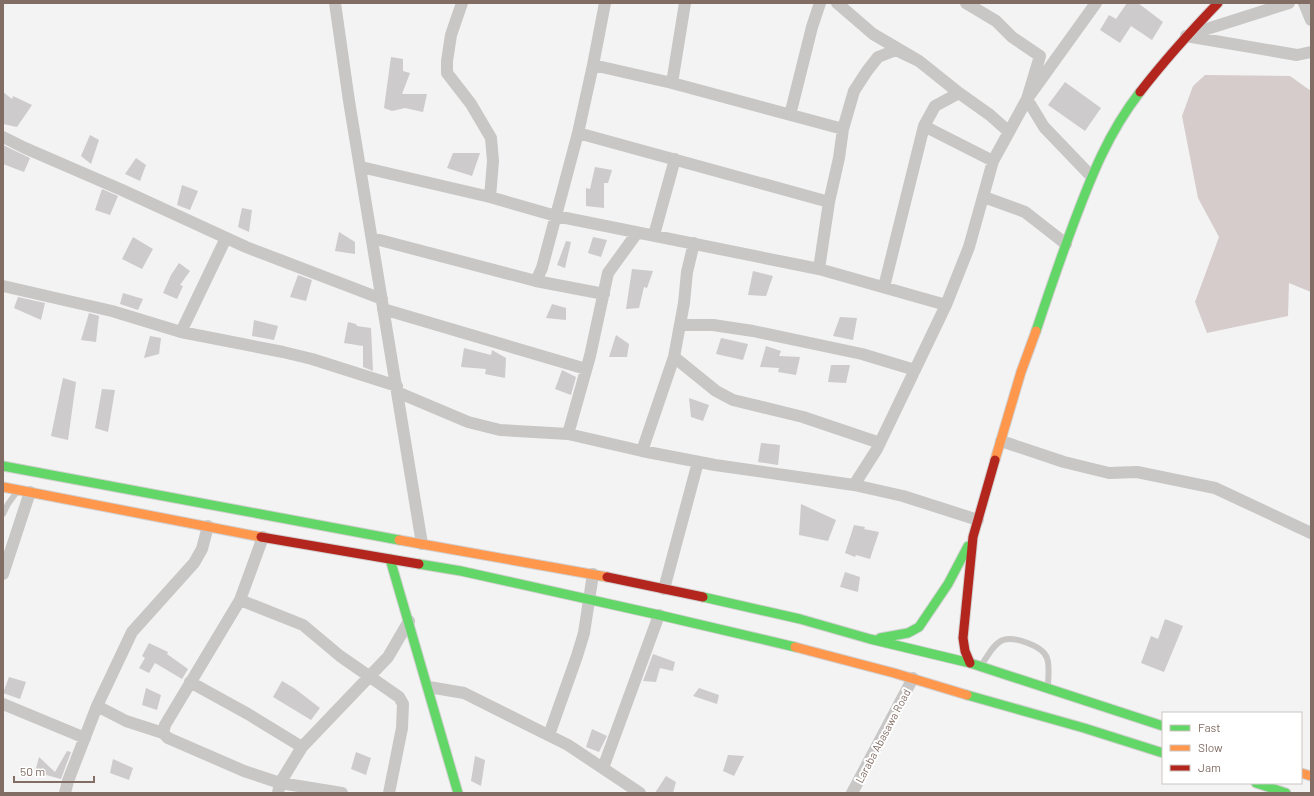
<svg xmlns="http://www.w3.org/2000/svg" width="1314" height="796" viewBox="0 0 1314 796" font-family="Barlow,sans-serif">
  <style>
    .water { fill: #d6cccb }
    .building { fill: #cdcbcb }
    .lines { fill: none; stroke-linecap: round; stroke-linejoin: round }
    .fast-casing { stroke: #d2d0d0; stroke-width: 11 }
    .slow-casing { stroke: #d2d0d0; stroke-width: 11 }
    .jam-casing { stroke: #d2d0d0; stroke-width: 11 }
    .lane { stroke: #c8c7c6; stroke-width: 6 }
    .street { stroke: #c8c7c6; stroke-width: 12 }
    .fast { stroke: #63d668; stroke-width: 9 }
    .slow { stroke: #ff974d; stroke-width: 9 }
    .jam { stroke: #b3261e; stroke-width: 9 }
    .labels { text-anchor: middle; stroke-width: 4; stroke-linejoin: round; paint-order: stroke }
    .street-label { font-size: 11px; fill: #826d65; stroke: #fff }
  </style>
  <rect width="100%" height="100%" fill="#f3f3f4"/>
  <path class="water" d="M1205,75l85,1 21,15v201l-22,-9 -1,33 -81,17 -12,-31 24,-65 -21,-39 -16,-82 11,-30z"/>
  <path class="building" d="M1127,3h11l25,19 -11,18 -21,-14 -11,17 -20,-13 9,-15 7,4z
    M391,57l12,2v12l7,2 -8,21h25l-4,18 -18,-4 -13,3 -8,-3z
    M1065,82l36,26 -16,23 -37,-26z
    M3,92l9,7 1,-3 19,9 -15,22 -14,-3z
    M90,135l9,5 -8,24 -10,-8z
    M3,145l27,13 -6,14 -21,-8z
    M453,153h27l-8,23 -25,-8z
    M136,158l10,7 -6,16 -15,-7z
    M595,167l17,3 -4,13h-4v25l-18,-2v-18l4,1z
    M182,185l16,6 -8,19 -13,-5z
    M102,189l16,7 -8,19 -15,-5z
    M242,208l10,2 -3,22 -11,-5z
    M339,232l16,10v12l-20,-3z
    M133,237l20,12 -11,20 -20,-10z
    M593,237l14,3 -6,17 -13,-4z
    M566,241l5,1 -6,26 -8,-3z
    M179,263l11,8 -10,14 3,1 -6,13 -14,-6 8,-18z
    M632,269l21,2 -6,17 -3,-1 -5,21 -13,1z
    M753,271l20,5 -7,20 -18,-1z
    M298,275l14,5 -6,21 -16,-4z
    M123,293l20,6 -5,11 -18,-6z
    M18,297l27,6 -4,17 -27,-12z
    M552,304l14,4v12l-20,-2z
    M89,313l10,3 -3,26 -15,-2z
    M840,317l17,1 -4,22 -20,-4z
    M254,320l24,6 -4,14 -22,-4z
    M348,322l8,2 1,2 14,2 2,43 -10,-4v-21l-19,-3z
    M616,335l13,9 -2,13h-18z
    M150,336l11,2 -2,16 -15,4z
    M721,338l27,6 -5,16 -27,-6z
    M766,346l15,5 -2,5 21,1 -4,18 -18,-3 1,-4 -19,-1z
    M464,348l27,7 1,-5 14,8 -1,20 -20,-4 1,-5 -25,-2z
    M831,365h19l-4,18 -18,-1z
    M562,370l14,7 -5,18 -16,-6z
    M63,378l13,4 -8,58 -17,-4z
    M102,389l13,1 -7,42 -13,-4z
    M689,398l20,7 -6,16 -12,-4z
    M761,443l19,2 -2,20 -20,-3z
    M801,504l35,16 -8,21 -29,-6z
    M854,525l11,2 -1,2 15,3 -9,27 -14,-4 -1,2 -10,-4z
    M845,572l15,5 -2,15 -18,-5z
    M1165,619l18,7 -19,46 -23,-9 10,-27 7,3z
    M149,643l19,9 -1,2 21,15 -6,10 -27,-16 -6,10 -10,-5 6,-10 -3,-2z
    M653,654l22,8 -2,9 -13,-3 -4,14 -13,-1z
    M9,677l17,5 -6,17 -17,-6z
    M282,681l12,7 26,20 -9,12 -38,-23z
    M146,688l15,7 -4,15 -15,-5z
    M699,688l20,7 -2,9 -24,-8z
    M592,729l15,7 -8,16 -13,-5z
    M67,751l4,1 -10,27 -26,-7 4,-15 16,15z
    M356,752l15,6 -5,17 -15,-6z
    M728,755l16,1 -10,20 -11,-5z
    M475,756l10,4 -4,26 -10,-5z
    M113,759l20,9 -4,12 -19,-7z
    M666,776l10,6 -3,11h-18z"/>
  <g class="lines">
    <g class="fast-casing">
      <path id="fast" d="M1036,331c12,-36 24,-71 37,-106 18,-48 35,-92 67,-133
        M3,466l396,74
        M390,559l68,234
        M419,564l42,7 198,44 136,32
        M703,597l97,22 70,20 100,24 193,63
        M880,638l28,-5 11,-6 29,-43 20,-38
        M967,695l117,33 79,25
        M1256,783l30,10"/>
    </g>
    <g class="slow-casing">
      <path id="slow" d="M995,460l26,-88 15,-41
        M3,487l258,50
        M399,540l208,37
        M795,647l99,26 73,22
        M1301,773l10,3"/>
    </g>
    <g class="jam-casing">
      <path id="jam" d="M1140,92c24,-31 50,-60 78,-89
        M261,537l158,27
        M607,577l96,20
        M970,663l-5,-12 -2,-13 10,-101 22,-77"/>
    </g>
    <path class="lane" d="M3,514l5,-10 8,-11
      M982,664c6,-8 11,-20 21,-24 11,-4 40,6 44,18 3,8 1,20 1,28"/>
    <path class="street" d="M335,3l14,98 73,443
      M462,3l-11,32 -4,26v12l24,31 20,34 2,23 -3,36
      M837,3l36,31 46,27 40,32 31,22 19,17
      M966,3l30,18 16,16 28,19 -13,43 17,28 47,49
      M1304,3l7,17
      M1191,34l98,-31
      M1186,36l111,19 14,-3
      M593,65l79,18 171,46
      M672,83l13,-80
      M790,115l22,-88 8,-24
      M924,126l69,35
      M578,133l251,69
      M3,137l22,11 97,42 124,57 136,52
      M361,167l129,30 66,19 263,53 127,36
      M984,197l41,15 41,32
      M654,235l21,-76
      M372,238l164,43 68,13
      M819,269l10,-67 10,-44 4,-29 11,-38 13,-20 11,-14 18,-7 23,11
      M536,281l6,-13 36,-135 15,-68 12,-62
      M3,286l109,25 69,21 102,20 29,7 85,27
      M884,287l40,-161 11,-20 24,-13
      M383,309l203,60
      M680,325h33l40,6 109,23 53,16
      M181,332l45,-94
      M674,357l42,34 17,9 70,17 77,26
      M397,392l71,30 32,8 68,4 74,17 73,14 139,20 49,11 75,24
      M568,434l22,-78 18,-83 29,-40
      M1001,441l63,21 45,11 28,-1 78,16 96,45
      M642,451l32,-94 10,-54 3,-31 7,-29
      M854,485l23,-36 69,-144 23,-58 24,-86 34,-62 69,-96
      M263,537l-23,63 -75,125 -2,8 5,5 76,33 36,12 62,10
      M3,574l27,-82
      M664,589l34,-127
      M240,600l63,25 37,31 59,41 4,7 -1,24 -13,65
      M190,682l58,32 54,33
      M429,687l35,6 104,52 72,48
      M3,704l82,34
      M97,706l29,15 37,12
      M549,735l28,-79 7,-23 9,-59
      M603,768l56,-153
      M65,793l3,-12 29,-75 35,-74 62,-69 8,-14 6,-23
      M278,793l2,-10 22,-36 86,-90 21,-36
      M852,793l61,-115"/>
    <use href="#fast" class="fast"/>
    <use href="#slow" class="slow"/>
    <use href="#jam" class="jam"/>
  </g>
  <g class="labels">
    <g class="street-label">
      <text transform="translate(883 736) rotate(-62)" y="4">Laraba Abasawa Road</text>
    </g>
  </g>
  <rect width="1314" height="796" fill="none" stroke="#826d65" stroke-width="8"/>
  <rect x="1162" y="712" width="140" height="72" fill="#ffffff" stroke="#cdc5c1"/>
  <rect x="1170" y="725" width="20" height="6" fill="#63d668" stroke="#cdc5c1"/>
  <text x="1198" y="732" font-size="12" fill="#826d65">Fast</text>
  <rect x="1170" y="745" width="20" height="6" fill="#ff974d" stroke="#cdc5c1"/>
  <text x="1198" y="752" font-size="12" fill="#826d65">Slow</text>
  <rect x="1170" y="765" width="20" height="6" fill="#b3261e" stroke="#cdc5c1"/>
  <text x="1198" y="772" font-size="12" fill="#826d65">Jam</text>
  <path d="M14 776v6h80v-6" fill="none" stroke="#826d65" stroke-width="2"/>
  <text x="20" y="776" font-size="12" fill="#826d65" stroke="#ffffff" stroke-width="3" paint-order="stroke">50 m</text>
</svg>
